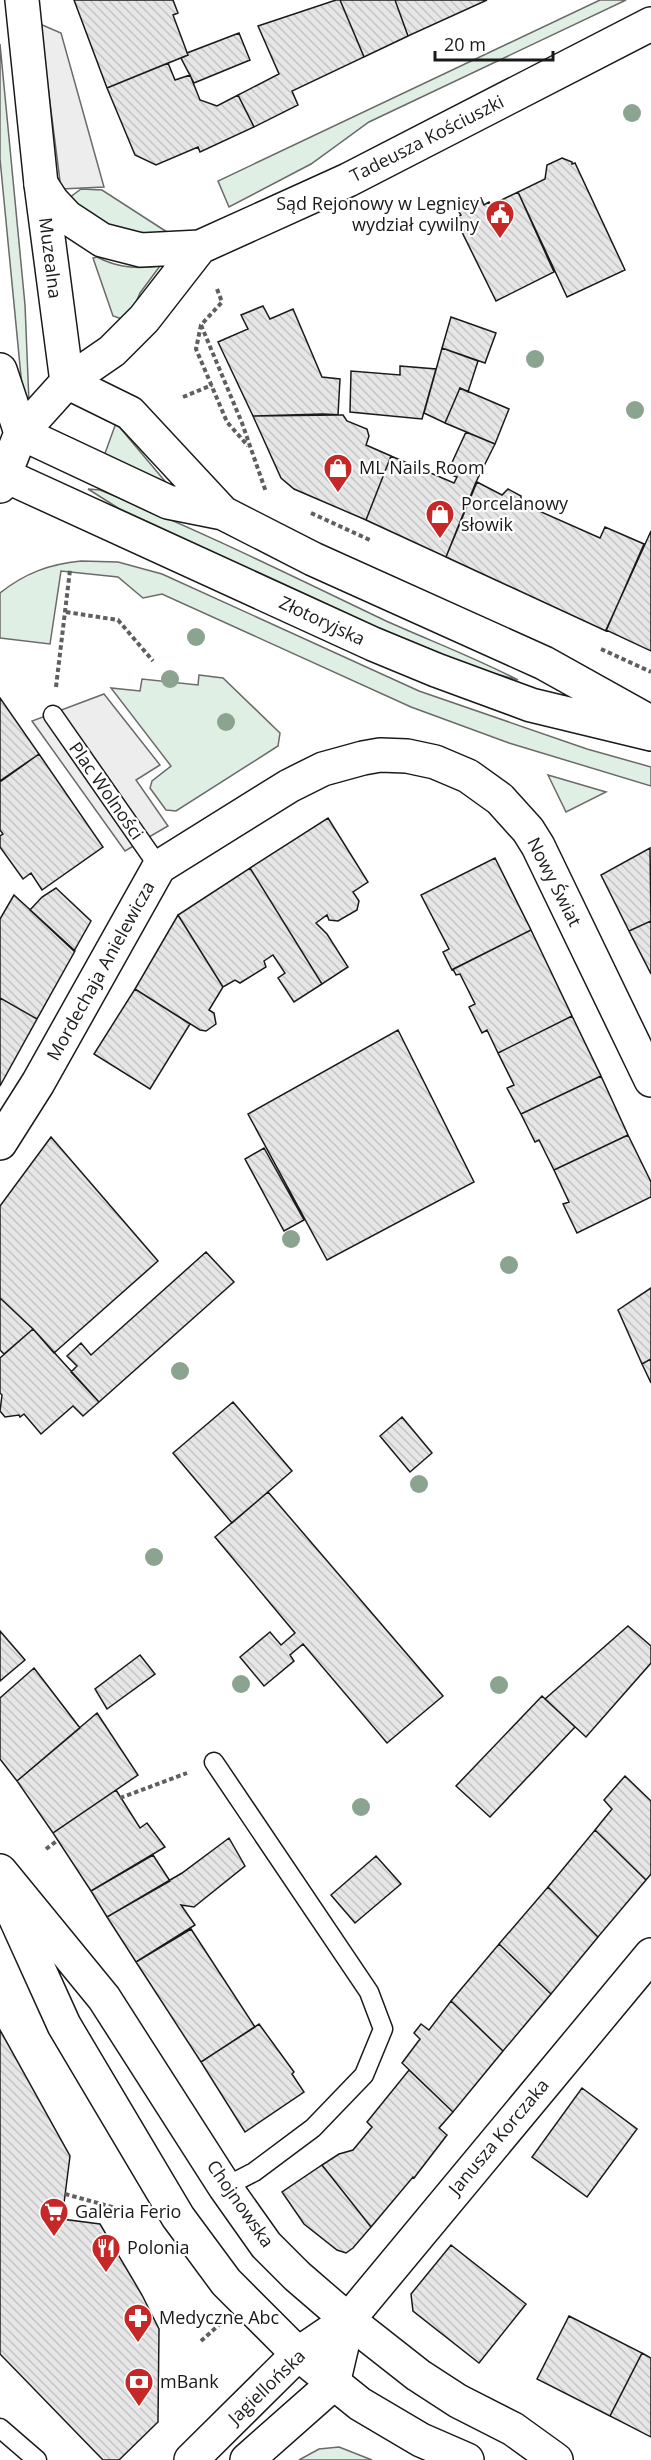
<svg xmlns="http://www.w3.org/2000/svg" width="651" height="2460" viewBox="0 0 651 2460" font-family="'Open Sans',sans-serif">
  <style>
    .grass { fill: #e0efe3; stroke: #6a6a6a; stroke-width: 1.5 }
    .parking { fill: #ededed; stroke: #6a6a6a; stroke-width: 1.5 }
    .building { fill: url(#building-back-hatch); stroke: #1a1a1a; stroke-width: 1.5 }
    .lines { fill: none; stroke-linecap: round; stroke-linejoin: round }
    .service-casing { stroke: #1a1a1a; stroke-width: 21 }
    .minor-casing { stroke: #1a1a1a; stroke-width: 36 }
    .tertiary-casing { stroke: #1a1a1a; stroke-width: 36 }
    .primary-casing { stroke: #1a1a1a; stroke-width: 36 }
    .path { stroke: #5f5f5f; stroke-width: 4; stroke-dasharray: 4.5 3; stroke-linecap: butt }
    .service { stroke: #fff; stroke-width: 18 }
    .minor { stroke: #fff; stroke-width: 33 }
    .tertiary { stroke: #fff; stroke-width: 33 }
    .primary { stroke: #fff; stroke-width: 33 }
    .tree { fill: #8aa48f }
    .labels { text-anchor: middle; stroke-width: 4.5; stroke-linejoin: round; paint-order: stroke }
    .street-label { font-size: 18px; fill: #1a1a1a; stroke: #fff }
    .poi-label { font-size: 18px; fill: #1a1a1a; stroke: #fff; text-anchor: start }
  </style>
  <defs>
    <pattern id="building-back-hatch" width="6" height="6" patternUnits="userSpaceOnUse" patternTransform="scale(1.5)"><rect width="6" height="6" fill="#e6e6e6"/><path d="M-1 5l2 2M0 0l6 6M5-1l2 2" fill="none" stroke="#c5c5c5"/></pattern>
  </defs>
  <rect width="100%" height="100%" fill="#fff"/>
  <path class="grass" d="M600,0h26l-257,122 -58,42 -82,43 -11,-26z
    M0,44l25,261 4,97 -6,-5 -23,-238z
    M81,189l21,1 65,42c-54,11 -59,1 -98,-34z
    M97,257c21,11 40,12 63,9l-20,27 -9,21 -9,5 -9,-3 -20,-58z
    M116,423l53,63 -65,-30z
    M88,489l12,1c97,39 190,85 284,130 44,20 90,37 134,60l-40,-11 -92,-38 -268,-123z
    M81,561l37,1 44,12 257,117 168,58 64,18v19l-142,-43 -98,-36 -249,-113 -19,4 -25,-21 -57,-6 -11,73 -50,-6v-45c25,-20 50,-29 81,-32z
    M199,675l24,3 57,55 -2,13 -102,65 -10,-1 -16,-22 2,-7 19,-15 -60,-78 29,3 2,-12 56,6z
    M548,775l58,17 -40,20z
    M339,2447l33,13h-73l20,-11z"/>
  <path class="parking" d="M40,24l21,9 43,154 -43,2z
    M104,694l56,71 -24,15 32,46 -43,25 -93,-130z"/>
  <path class="building" d="M74,0h99l5,13 -5,2 15,40 -81,33z
    M336,0h4l24,57 -72,34 6,14 -44,22 -16,-32 41,-21 -21,-48z
    M340,0h55l13,36 -44,21z
    M395,0h92l-79,36z
    M239,33l11,27 -56,23 -13,-25 7,-3 -1,-2z
    M168,63l7,17 15,-5 10,25 17,6 21,-11 16,32 -54,25 -2,-5 -42,18 -21,-10 -28,-67z
    M562,158l10,4v2l3,-1 50,107 -58,27 -49,-105 27,-13 2,-14z
    M518,192l36,80 -58,29 -41,-83 6,-3 -4,-6 24,-11 3,7 5,-3 2,3z
    M263,306l7,13 23,-10 29,68 18,2 -2,36 -85,1 -35,-74 30,-13 -7,-14z
    M451,317l45,16 -11,30 -43,-15z
    M442,348l36,13 -10,31 -8,-4 -15,35 -21,-10z
    M400,366l36,3 -14,50 -72,-7 1,-41 49,4z
    M460,388l49,21 -14,35 -50,-21z
    M323,414l20,1 4,6 20,8 2,7 -3,9 25,11 -25,64 -72,-31 -13,-11 -28,-62z
    M466,432l29,12 -19,38 -30,75 -80,-37 25,-64 63,27 3,-6 -6,-2 -2,-6z
    M477,482l25,13 6,-6 13,7v7l79,35 5,-11 39,17 -38,87 -160,-74z
    M651,531v120l-45,-21z
    M0,698l39,56 -39,27z
    M39,754l64,93 -61,43 -11,-17 -8,6 -23,-32v-11l3,-2 -3,-4v-48z
    M328,818l40,64 -15,10 6,9 -2,9 -19,11 -9,-1 -2,-5 -11,8 11,11 21,33 -26,17 -72,-116z
    M650,848l1,73 -22,10 -28,-56z
    M495,858l36,72 -79,40 -9,-18 6,-3 -28,-54z
    M250,868l72,116 -28,18 -16,-24 7,-5 -12,-18 -9,6 2,6 -26,16 -5,-3 -12,7 -45,-72z
    M56,888l35,33 -17,30 -44,-41 12,-13z
    M14,895l61,56 -38,68 -37,-21v-79z
    M178,915l45,72 -14,23 5,3 2,11 -10,7 -6,-1 -65,-41z
    M651,921v53l-22,-43z
    M531,930l41,86 -74,37 -11,-23 -5,3 -13,-26 6,-3 -15,-30 -4,1 -3,-6z
    M135,989l55,35 -40,65 -56,-35z
    M0,998l37,21 -37,67z
    M572,1016l29,60 -80,38 -14,-26 7,-3 -16,-32z
    M398,1030l76,152 -147,78 -79,-146z
    M601,1076l27,59 -74,35 -15,-30 -4,2 -14,-28z
    M628,1135l23,47v15l-74,36 -14,-29 6,-2 -15,-32z
    M51,1137l107,124 -104,92 -21,-24 -33,-31v-92z
    M264,1148l40,72 -20,11 -39,-72z
    M206,1252l28,30 -135,120 -28,-30 6,-6 -10,-10 14,-13 10,12z
    M651,1288v71l-9,5 -24,-54z
    M0,1298l33,31 -29,25 -4,-4z
    M33,1329l66,73 -16,14 -10,-10 -32,28 -17,-20 -4,3 -1,-2 -14,2 -5,-6 2,-16 -2,-2v-35z
    M651,1359v24l-9,-19z
    M233,1402l59,69 -60,52 -59,-70z
    M402,1417l30,36 -22,19 -30,-36z
    M268,1492l175,204 -56,47 -84,-99 -13,11 4,6 -30,25 -24,-29 30,-25 11,13 14,-12 -80,-96z
    M628,1626l23,20v17l-65,74 -41,-38z
    M0,1631l25,29 -25,21z
    M140,1655l15,19 -48,35 -12,-20z
    M34,1668l46,60 -63,53 -17,-22v-61z
    M542,1696l33,31 -85,90 -34,-31z
    M97,1713l41,62 -85,58 -36,-52z
    M625,1776l26,25v73l-5,6 -51,-50 17,-21 -8,-9z
    M116,1790l24,38 7,-5 18,24 -74,44 -38,-58z
    M595,1830l51,50 -48,57 -50,-50z
    M229,1838l16,28 -51,41 -13,-2 14,20 -59,37 -29,-45 75,-44z
    M153,1855l17,26 -63,36 -16,-26z
    M376,1856l25,28 -46,39 -24,-28z
    M548,1887l50,50 -47,57 -52,-50z
    M191,1929l64,98 -54,35 -65,-100z
    M499,1944l52,50 -48,57 -52,-50z
    M451,2001l52,50 -50,61 -51,-49 18,-24 -6,-6 7,-9 8,6z
    M259,2024l35,48 -2,2 12,18 -59,40 -44,-70z
    M0,2030l70,126 -8,63 38,5 42,71 17,34 -1,93 -39,38h-16l-103,-106z
    M409,2070l44,42 -14,16 8,7 -33,43 -1,-1 -42,50 -49,-62 17,-11 14,-4 19,-23 -5,-5z
    M582,2088l55,41 -50,68 -55,-40z
    M322,2165l49,62 -18,21 -7,5 -9,-3 -33,-26 -22,-32z
    M451,2245l75,59 -47,59 -66,-52 -2,-17z
    M569,2316l73,37 -32,63 -73,-37z
    M642,2353l9,5v79l-41,-21z"/>
  <g class="lines">
    <g class="service-casing">
      <path id="service" d="M53,715l106,152
        M214,1762l155,230 14,37 -19,46 -51,53 -59,44 -29,15
        M0,2428l37,32"/>
    </g>
    <g class="minor-casing">
      <path id="minor" d="M41,184l11,17 15,16 35,23 39,10 59,-3 148,-67 303,-156
        M67,382l45,-31 32,-32 56,-72
        M0,1143l38,-60 121,-216 130,-81 34,-17 40,-11 17,-3 27,1 28,6 33,14 32,23 28,31 10,16 113,234
        M191,2460l107,-106 50,-34 303,-365
        M247,2460l86,-76 15,-64"/>
    </g>
    <g class="tertiary-casing">
      <path id="tertiary" d="M67,382l63,31 93,100
        M21,433l147,69 55,11 90,46 231,104 106,59
        M6,476l367,168 63,26 95,35 120,29"/>
    </g>
    <g class="primary-casing">
      <path id="primary" d="M0,370l21,63
        M0,486l21,-53 46,-51 -26,-198 -19,-184
        M0,1871l104,127 121,189 41,58 31,31 51,44 70,55 40,26 55,28 43,31
        M6,1897l58,128 114,192 48,65 72,72 62,50 61,36 46,20"/>
    </g>
    <path class="path" d="M217,289l5,13 -21,23 -5,24 31,73 21,24
      M201,325l41,98 24,69
      M183,397l29,-12
      M311,513l61,28
      M66,612l52,8 35,41
      M601,649l50,23
      M56,687l14,-117
      M120,1798l67,-25
      M46,1849l12,-9
      M65,2194l51,14
      M201,2341l18,-16"/>
    <use href="#service" class="service"/>
    <use href="#minor" class="minor"/>
    <use href="#tertiary" class="tertiary"/>
    <use href="#primary" class="primary"/>
  </g>
  <g class="tree">
    <circle cx="632" cy="113" r="9"/>
    <circle cx="535" cy="359" r="9"/>
    <circle cx="635" cy="410" r="9"/>
    <circle cx="196" cy="637" r="9"/>
    <circle cx="170" cy="679" r="9"/>
    <circle cx="226" cy="722" r="9"/>
    <circle cx="291" cy="1239" r="9"/>
    <circle cx="509" cy="1265" r="9"/>
    <circle cx="180" cy="1371" r="9"/>
    <circle cx="419" cy="1484" r="9"/>
    <circle cx="154" cy="1557" r="9"/>
    <circle cx="241" cy="1684" r="9"/>
    <circle cx="499" cy="1685" r="9"/>
    <circle cx="361" cy="1807" r="9"/>
  </g>
  <defs>
    <g id="civic-pin" transform="scale(1.5)"><path d="M0 17L-7.5 6A9.5 9.5 0 1 1 7.5 6Z" fill="#c62828" stroke="#fff"/><path d="M-.6-6.5H3V-4.5H.6V-3L4-1V1h2V6H-6V1h2V-1L-.6-3ZM-1.2 2.5V6h2.4V2.5Z" fill="#fff"/></g>
    <g id="shop-pin" transform="scale(1.5)"><path d="M0 17L-7.5 6A9.5 9.5 0 1 1 7.5 6Z" fill="#c62828" stroke="#fff"/><path d="M-5-2.5h2.3a2.7 3.5 0 0 1 5.4 0H5L5.5 6h-11ZM-1.5-2.5h3a1.5 2.3 0 0 0-3 0Z" fill="#fff"/></g>
    <g id="supermarket-pin" transform="scale(1.5)"><path d="M0 17L-7.5 6A9.5 9.5 0 1 1 7.5 6Z" fill="#c62828" stroke="#fff"/><path d="M-6-5.5h2.5l.6 2H6L4.5 2H-2.5L-4.4-4H-6ZM-1.5 3.2a1.3 1.3 0 1 0 .1 0ZM3 3.2a1.3 1.3 0 1 0 .1 0Z" fill="#fff"/></g>
    <g id="restaurant-pin" transform="scale(1.5)"><path d="M0 17L-7.5 6A9.5 9.5 0 1 1 7.5 6Z" fill="#c62828" stroke="#fff"/><path d="M-5-6h1v4h1v-4h1v4h1v-4h1v5L-1.5 .5V6h-2V.5L-5-1ZM5-6V6H3V1.5H1.5Q1.5-4 5-6Z" fill="#fff"/></g>
    <g id="pharmacy-pin" transform="scale(1.5)"><path d="M0 17L-7.5 6A9.5 9.5 0 1 1 7.5 6Z" fill="#c62828" stroke="#fff"/><path d="M-2-6h4v4h4v4h-4v4h-4v-4h-4v-4h4Z" fill="#fff"/></g>
    <g id="bank-pin" transform="scale(1.5)"><path d="M0 17L-7.5 6A9.5 9.5 0 1 1 7.5 6Z" fill="#c62828" stroke="#fff"/><path d="M-6-4H6V4H-6ZM0-2.3a2.3 2.3 0 1 0 0 4.6a2.3 2.3 0 1 0 0-4.6Z" fill="#fff"/></g>
  </defs>
  <g fill-rule="evenodd">
    <use href="#civic-pin" x="500" y="214"/>
    <use href="#shop-pin" x="338" y="468"/>
    <use href="#shop-pin" x="440" y="514"/>
    <use href="#supermarket-pin" x="54" y="2212"/>
    <use href="#restaurant-pin" x="106" y="2248"/>
    <use href="#pharmacy-pin" x="138" y="2318"/>
    <use href="#bank-pin" x="139" y="2382"/>
  </g>
  <g class="labels">
    <g class="street-label">
      <text transform="translate(427 139) rotate(-27)" y="6">Tadeusza Kościuszki</text>
      <text transform="translate(50 258) rotate(83)" y="6">Muzealna</text>
      <text transform="translate(322 621) rotate(25)" y="6">Złotoryjska</text>
      <text transform="translate(106 791) rotate(55)" y="6">Plac Wolności</text>
      <text transform="translate(554 882) rotate(63)" y="6">Nowy Świat</text>
      <text transform="translate(101 971) rotate(-61)" y="6">Mordechaja Anielewicza</text>
      <text transform="translate(499 2137) rotate(-50)" y="6">Janusza Korczaka</text>
      <text transform="translate(240 2204) rotate(55)" y="6">Chojnowska</text>
      <text transform="translate(267 2387) rotate(-44)" y="6">Jagiellońska</text>
    </g>
    <g class="poi-label">
      <text x="479" y="210" text-anchor="end">Sąd Rejonowy w Legnicy<tspan x="479" dy="21">wydział cywilny</tspan></text>
      <text x="359" y="474">ML Nails Room</text>
      <text x="461" y="510">Porcelanowy<tspan x="461" dy="21">słowik</tspan></text>
      <text x="75" y="2218">Galeria Ferio</text>
      <text x="127" y="2254">Polonia</text>
      <text x="159" y="2324">Medyczne Abc</text>
      <text x="160" y="2388">mBank</text>
    </g>
  </g>
  <path d="M435 51v9h118v-9" fill="none" stroke="#1a1a1a" stroke-width="3"/>
  <text x="444" y="51" font-size="18" fill="#1a1a1a" stroke="#ffffff" stroke-width="4.5" paint-order="stroke">20 m</text>
</svg>
